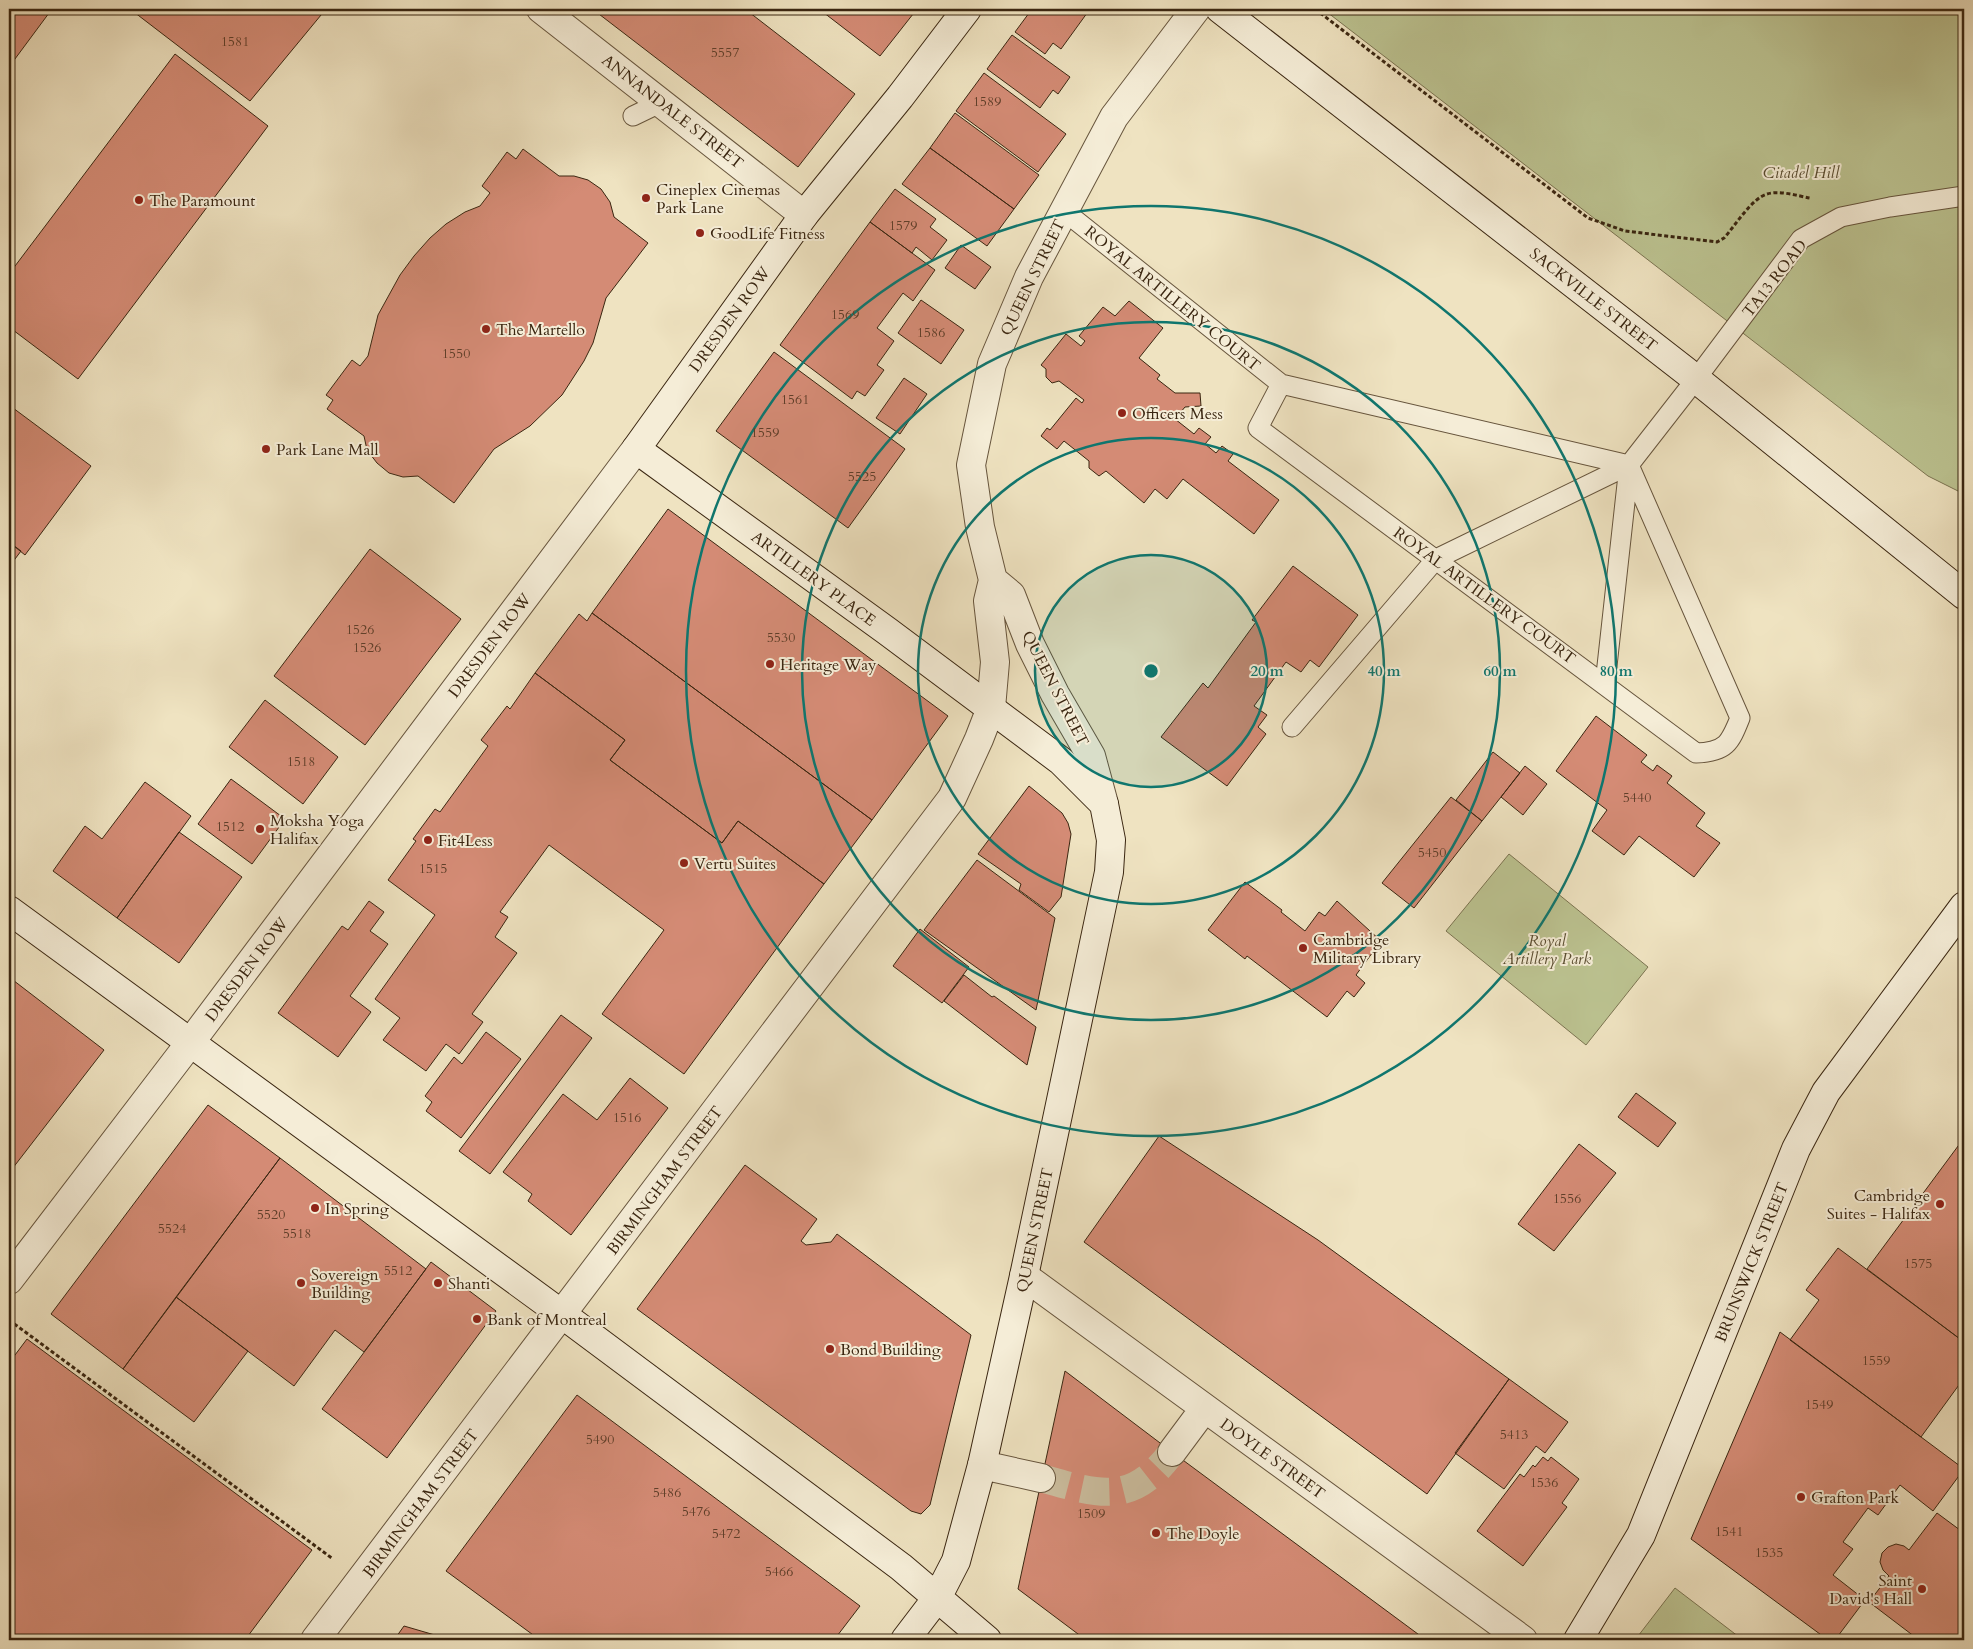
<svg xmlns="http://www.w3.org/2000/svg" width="1973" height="1649" viewBox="0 0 1973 1649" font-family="Cardo,serif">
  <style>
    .green { fill: #bcc391; stroke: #7b7451 }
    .building { fill: #d48b75; stroke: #3a2611 }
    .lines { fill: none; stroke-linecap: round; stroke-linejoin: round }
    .street-tunnel { stroke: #cbbd9e; stroke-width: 28; stroke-dasharray: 28 14; stroke-linecap: butt }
    .lane-casing { stroke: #67553d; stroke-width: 21 }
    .street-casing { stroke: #67553d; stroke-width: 30 }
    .secondary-casing { stroke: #3a2611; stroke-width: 30 }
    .path { stroke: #3a2611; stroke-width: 3; stroke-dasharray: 4 2.5; stroke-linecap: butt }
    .lane { stroke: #f5edd7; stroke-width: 19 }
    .street { stroke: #f5edd7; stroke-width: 28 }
    .secondary { stroke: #f5edd7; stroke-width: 28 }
    .ring { fill: none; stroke: #0f766e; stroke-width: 2.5 }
    .poi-dot { fill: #8f2418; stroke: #f5edd7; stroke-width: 2 }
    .labels { text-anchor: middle; stroke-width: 4; stroke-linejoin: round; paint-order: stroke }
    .number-label { font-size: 14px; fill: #603f2a }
    .street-label { font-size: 16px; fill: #3a2611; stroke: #f5edd7 }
    .park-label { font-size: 16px; font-style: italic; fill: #5a4d31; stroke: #f5edd7 }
    .poi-label { font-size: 16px; fill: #3a2611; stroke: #f5edd7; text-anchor: start }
    .centre { fill: #0f766e; stroke: #f5edd7; stroke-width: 2.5 }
    .ring-label { font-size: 15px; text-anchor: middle; font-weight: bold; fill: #0f766e; stroke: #f5edd7; stroke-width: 4; stroke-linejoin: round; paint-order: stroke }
  </style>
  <rect width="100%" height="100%" fill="#efe3c1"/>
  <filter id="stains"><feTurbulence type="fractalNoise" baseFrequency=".004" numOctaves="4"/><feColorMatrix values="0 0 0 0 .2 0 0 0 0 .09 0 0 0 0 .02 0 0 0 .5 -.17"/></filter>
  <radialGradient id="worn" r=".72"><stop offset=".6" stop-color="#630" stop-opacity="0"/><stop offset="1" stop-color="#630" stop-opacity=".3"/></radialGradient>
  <path class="green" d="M1323,9h641v485l-36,-18z
    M1509,854l139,113 -62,78 -140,-114z
    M1675,1588l68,52h-108z"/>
  <path class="building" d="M9,9h43l-43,58z
    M130,9h196l-76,92z
    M597,9h148l110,85 -57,73 -203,-156z
    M819,9h98l-37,47z
    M1032,9h58l-29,40 -8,-6 -8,11 -30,-22z
    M1012,35l58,42 -12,17 -5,-4 -13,18 -53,-39z
    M175,54l93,72 -190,253 -69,-52v-53z
    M984,73l82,61 -28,38 -82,-61z
    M955,113l84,62 -25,34 -84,-61z
    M930,148l84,61 -27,37 -85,-62z
    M523,149l36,27h15l14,4 13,9 9,13 4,15 34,26 -42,55 -13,45 -9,18 -22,34 -32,31 -36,23 -40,54 -36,-27 -15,1 -14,-4 -12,-10 -10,-13 -3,-14 -37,-27 6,-9 -7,-5 26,-35 8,6 8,-10 10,-41 22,-40 14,-19 16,-18 16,-14 19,-12 15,-6 10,-13 -8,-7 25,-34 9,7z
    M895,189l41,30 -6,8 17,13 -15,20 -16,-13 -4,6 -42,-31z
    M870,222l65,48 -22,31 -10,-8 -26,35 17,13 -17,24 7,5 -19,26 -8,-5 -5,8 -72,-54z
    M961,245l30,22 -16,22 -30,-21z
    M921,300l43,30 -23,34 -43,-31z
    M1129,301l34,27 -24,30 21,17 -3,4 18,14h25l1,13 -16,1 -10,12 19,15 5,-6 12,9 -6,7 11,9 6,-7 11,8 -5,7 51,39 -25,34 -71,-55 -16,20 -12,-10 -11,14 -38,-32 -7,5 -10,-8v-7l-25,-20 -7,8 -16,-13 6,-8 3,2 26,-32 6,5 2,-3 -25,-19 -7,2 -6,-6v-8l-5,-4 25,-31 15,12 4,-5 -6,-5 24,-29 12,9z
    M774,352l131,97 -57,79 -132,-97z
    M904,378l23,16 -27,40 -24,-16z
    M9,405l82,61 -66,89 -16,-13z
    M668,509l280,207 -76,104 -280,-207z
    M9,542l12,9 -12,16z
    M370,549l91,70 -96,126 -91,-69z
    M1293,566l65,49 -39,52 -9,-7 -9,12 -15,-10 -32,44 13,9 -9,12 8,7 -39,52 -66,-49 42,-54 5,5 48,-66 -4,-2z
    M592,613l280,207 -48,64 -86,-63 -16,22 -112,-83 15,-20 -90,-67 44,-59 8,7z
    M535,673l90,67 -15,20 112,83 16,-22 86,63 -140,190 -82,-60 62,-84 -115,-85 -49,67 8,5 -13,20 22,16 -45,61 11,8 -24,32 -13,-10 -20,27 -43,-31 17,-22 -25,-19 60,-84 -47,-35 28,-39 -3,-2 22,-30 5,3 48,-66 -7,-6 26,-34 3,3z
    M265,700l73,57 -35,47 -74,-57z
    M1596,716l51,39 -6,7 12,9 4,-6 15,11 -5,7 38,30 -9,13 24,17 -26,34 -55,-41 -15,19 -32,-24 15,-21 -51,-39z
    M1493,752l27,21 -38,48 -26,-21z
    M1525,766l22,18 -24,31 -22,-18z
    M231,779l54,40 -33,45 -54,-40z
    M145,782l46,34 -74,102 -64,-47 32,-45 17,13z
    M1029,786l33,27 6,10 3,11 -10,63 -12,15 -30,-22 2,-6 -43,-30z
    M1451,797l31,24 -68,87 -32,-25z
    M179,832l63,45 -63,86 -62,-45z
    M977,860l78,58 -19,92 -112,-80z
    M1245,882l37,28 -1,2 24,19 14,-19 6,4 12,-15 44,40 -25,34 9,8 -11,14 -7,-6 -20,26 -80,-61 -2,3 -37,-29z
    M369,901l15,11 -14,19 18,13 -38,52 21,16 -33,45 -60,-44 64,-87 6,4z
    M920,929l49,38 -27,36 -49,-37z
    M964,975l28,22 2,-1 42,31 -9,38 -83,-64z
    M9,977l95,73 -95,123z
    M561,1015l31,23 -102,136 -31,-23z
    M486,1032l35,27 -60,79 -35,-27 6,-9 -7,-6 29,-39 8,7z
    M630,1078l38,30 -97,127 -43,-34 4,-7 -29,-22 60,-78 34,26z
    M1636,1093l40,30 -18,24 -40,-30z
    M208,1105l72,53 -157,211 -72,-55z
    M1159,1136l159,104 191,139 -82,115 -343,-252z
    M1964,1138v204l-97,-73z
    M1579,1144l37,29 -62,78 -36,-27z
    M280,1158l146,111 -62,83 -29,-22 -41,56 -118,-89z
    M745,1165l72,54 -16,22 5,4 25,-3 6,-8 134,101 -41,170 -9,9 -10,-3 -274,-202z
    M1838,1248l126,94v36l-43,59 -131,-97 29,-40 -13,-10z
    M431,1262l65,49 -109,147 -65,-49z
    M176,1297l72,54 -54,71 -71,-53z
    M1780,1332l184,137 -31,42 -33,-26 -22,30 -10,-7 -25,34 10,7 -20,26 32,25 -30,40h-7l-137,-101z
    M27,1339l285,211 -67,90h-236v-277z
    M1065,1371l107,81 254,188h-340l-68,-51z
    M1509,1379l59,43 -23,31 -9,-7 -32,43 -49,-36z
    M577,1395l283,211 -26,34h-294l-94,-69z
    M1543,1457l5,4 3,-4 28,22 -17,24 5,4 -44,59 -46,-35 43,-57 4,3 9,-12 2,2z
    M1937,1513l27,20v107h-45l-50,-38 20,-26 -6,-6 -3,-8 2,-9 6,-6 8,-3 8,2 5,4z
    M404,1626l41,12 -1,2h-50z"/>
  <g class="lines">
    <path class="street-tunnel" d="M1041,1478c58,16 90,29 131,-26"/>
    <g class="lane-casing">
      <path id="lane" d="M633,116l29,-14
        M1064,211l217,173 348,81
        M1281,384l-23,44 438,325c30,-1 34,-10 44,-35l-111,-253
        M1605,684l24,-218
        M1292,727l144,-168 193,-94 67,-86 105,-140 40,-22 49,-10 74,-11"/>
    </g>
    <g class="street-casing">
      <path id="street" d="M541,9l263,206
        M993,580l18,15 19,49 25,50 36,62 13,48
        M1024,1276c166,122 334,242 499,364
        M9,1280l181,-237 446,-594
        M1172,1452l32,-43
        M982,1465l59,13
        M315,1640l637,-842 27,-59 12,-31 4,-46 -7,-61 5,-21 -13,-53 -9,-62 21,-101 37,-87 85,-160 82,-108"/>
    </g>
    <g class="secondary-casing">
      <path id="secondary" d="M1220,9l476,370 268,216
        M9,910l554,405 338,252 86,73
        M905,1640l32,-42 19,-37 26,-96 42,-189 85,-404 2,-32 -7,-36 -43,-43 -174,-130 -251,-182 168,-234 96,-118 67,-88
        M1578,1640l63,-105 155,-386 30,-57 138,-186"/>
    </g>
    <path class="path" d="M1315,9l273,209 37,13 92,11 7,-4c11,-12 28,-40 43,-44 13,-4 31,2 43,4
      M9,1320l324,239"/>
    <use href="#lane" class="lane"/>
    <use href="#street" class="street"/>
    <use href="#secondary" class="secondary"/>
  </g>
  <circle cx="1151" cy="671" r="116" fill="#0f766e" fill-opacity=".12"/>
  <g class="ring">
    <circle cx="1151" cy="671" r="116"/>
    <circle cx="1151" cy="671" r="233"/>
    <circle cx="1151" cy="671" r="349"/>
    <circle cx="1151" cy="671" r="465"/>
  </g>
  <g class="poi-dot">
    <circle cx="646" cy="198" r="5"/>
    <circle cx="139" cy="200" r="5"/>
    <circle cx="700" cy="233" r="5"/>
    <circle cx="486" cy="329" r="5"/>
    <circle cx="1122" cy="413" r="5"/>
    <circle cx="266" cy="449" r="5"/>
    <circle cx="770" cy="664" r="5"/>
    <circle cx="260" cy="829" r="5"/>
    <circle cx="428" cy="840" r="5"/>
    <circle cx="684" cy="863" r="5"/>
    <circle cx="1303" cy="948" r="5"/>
    <circle cx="1940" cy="1204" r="5"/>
    <circle cx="315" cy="1208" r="5"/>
    <circle cx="301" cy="1283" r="5"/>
    <circle cx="438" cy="1283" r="5"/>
    <circle cx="477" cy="1319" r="5"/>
    <circle cx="830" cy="1349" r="5"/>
    <circle cx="1801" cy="1497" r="5"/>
    <circle cx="1156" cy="1533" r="5"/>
    <circle cx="1922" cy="1589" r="5"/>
  </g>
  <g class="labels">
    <g class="number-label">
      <text x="235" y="46">1581</text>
      <text x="725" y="57">5557</text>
      <text x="987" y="106">1589</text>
      <text x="903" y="230">1579</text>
      <text x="845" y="319">1569</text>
      <text x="931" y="337">1586</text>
      <text x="456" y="358">1550</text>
      <text x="795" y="404">1561</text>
      <text x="765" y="437">1559</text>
      <text x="862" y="481">5525</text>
      <text x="360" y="634">1526</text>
      <text x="781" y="642">5530</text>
      <text x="367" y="652">1526</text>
      <text x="301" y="766">1518</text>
      <text x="1637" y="802">5440</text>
      <text x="230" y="831">1512</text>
      <text x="1432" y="857">5450</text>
      <text x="433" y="873">1515</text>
      <text x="627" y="1122">1516</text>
      <text x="1567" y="1203">1556</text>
      <text x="271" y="1219">5520</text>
      <text x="172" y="1233">5524</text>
      <text x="297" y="1238">5518</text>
      <text x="1918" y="1268">1575</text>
      <text x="398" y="1275">5512</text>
      <text x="1876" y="1365">1559</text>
      <text x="1819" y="1409">1549</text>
      <text x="1514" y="1439">5413</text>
      <text x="600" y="1444">5490</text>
      <text x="1544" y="1487">1536</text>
      <text x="667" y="1497">5486</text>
      <text x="696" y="1516">5476</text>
      <text x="1091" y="1518">1509</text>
      <text x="1729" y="1536">1541</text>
      <text x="726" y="1538">5472</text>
      <text x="1769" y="1557">1535</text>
      <text x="779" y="1576">5466</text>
    </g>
    <g class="street-label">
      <text transform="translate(673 111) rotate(38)" y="6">ANNANDALE STREET</text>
      <text transform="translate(1032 277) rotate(-64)" y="6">QUEEN STREET</text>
      <text transform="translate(1774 278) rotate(-52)" y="6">TA13 ROAD</text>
      <text transform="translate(1173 298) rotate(39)" y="6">ROYAL ARTILLERY COURT</text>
      <text transform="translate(1594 299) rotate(38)" y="6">SACKVILLE STREET</text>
      <text transform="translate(729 319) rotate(-54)" y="6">DRESDEN ROW</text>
      <text transform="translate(814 578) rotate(36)" y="6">ARTILLERY PLACE</text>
      <text transform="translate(1485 595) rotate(36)" y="6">ROYAL ARTILLERY COURT</text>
      <text transform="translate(489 645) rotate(-53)" y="6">DRESDEN ROW</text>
      <text transform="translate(1056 688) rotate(63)" y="6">QUEEN STREET</text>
      <text transform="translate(246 969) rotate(-53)" y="6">DRESDEN ROW</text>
      <text transform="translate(664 1180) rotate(-53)" y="6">BIRMINGHAM STREET</text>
      <text transform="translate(1034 1230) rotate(-78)" y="6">QUEEN STREET</text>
      <text transform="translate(1751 1262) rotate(-68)" y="6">BRUNSWICK STREET</text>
      <text transform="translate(1273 1458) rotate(36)" y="6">DOYLE STREET</text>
      <text transform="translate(420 1503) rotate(-53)" y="6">BIRMINGHAM STREET</text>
    </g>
    <g class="park-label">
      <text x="1801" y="178">Citadel Hill</text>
      <text x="1547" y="946">Royal<tspan x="1547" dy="18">Artillery Park</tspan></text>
    </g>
    <g class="poi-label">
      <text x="656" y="195">Cineplex Cinemas<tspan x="656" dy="18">Park Lane</tspan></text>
      <text x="149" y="206">The Paramount</text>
      <text x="710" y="239">GoodLife Fitness</text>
      <text x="496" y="335">The Martello</text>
      <text x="1132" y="419">Officers Mess</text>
      <text x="276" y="455">Park Lane Mall</text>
      <text x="780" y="670">Heritage Way</text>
      <text x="270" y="826">Moksha Yoga<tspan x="270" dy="18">Halifax</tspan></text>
      <text x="438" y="846">Fit4Less</text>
      <text x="694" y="869">Vertu Suites</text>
      <text x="1313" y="945">Cambridge<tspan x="1313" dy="18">Military Library</tspan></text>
      <text x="1930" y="1201" text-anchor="end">Cambridge<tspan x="1930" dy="18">Suites - Halifax</tspan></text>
      <text x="325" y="1214">In Spring</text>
      <text x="311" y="1280">Sovereign<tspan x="311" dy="18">Building</tspan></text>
      <text x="448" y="1289">Shanti</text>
      <text x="487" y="1325">Bank of Montreal</text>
      <text x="840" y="1355">Bond Building</text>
      <text x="1811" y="1503">Grafton Park</text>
      <text x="1166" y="1539">The Doyle</text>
      <text x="1912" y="1586" text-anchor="end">Saint<tspan x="1912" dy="18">David's Hall</tspan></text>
    </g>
  </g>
  <circle cx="1151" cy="671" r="8" class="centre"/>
  <g class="ring-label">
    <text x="1267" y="676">20 m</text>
    <text x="1384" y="676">40 m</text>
    <text x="1500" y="676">60 m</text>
    <text x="1616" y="676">80 m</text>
  </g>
  <rect width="1973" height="1649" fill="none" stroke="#efe3c1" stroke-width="30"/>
  <rect x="10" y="10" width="1953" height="1629" fill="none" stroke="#3a2611" stroke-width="2.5"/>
  <rect x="15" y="15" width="1943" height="1619" fill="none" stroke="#3a2611"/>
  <rect width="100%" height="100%" filter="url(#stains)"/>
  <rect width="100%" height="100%" fill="url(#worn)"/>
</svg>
